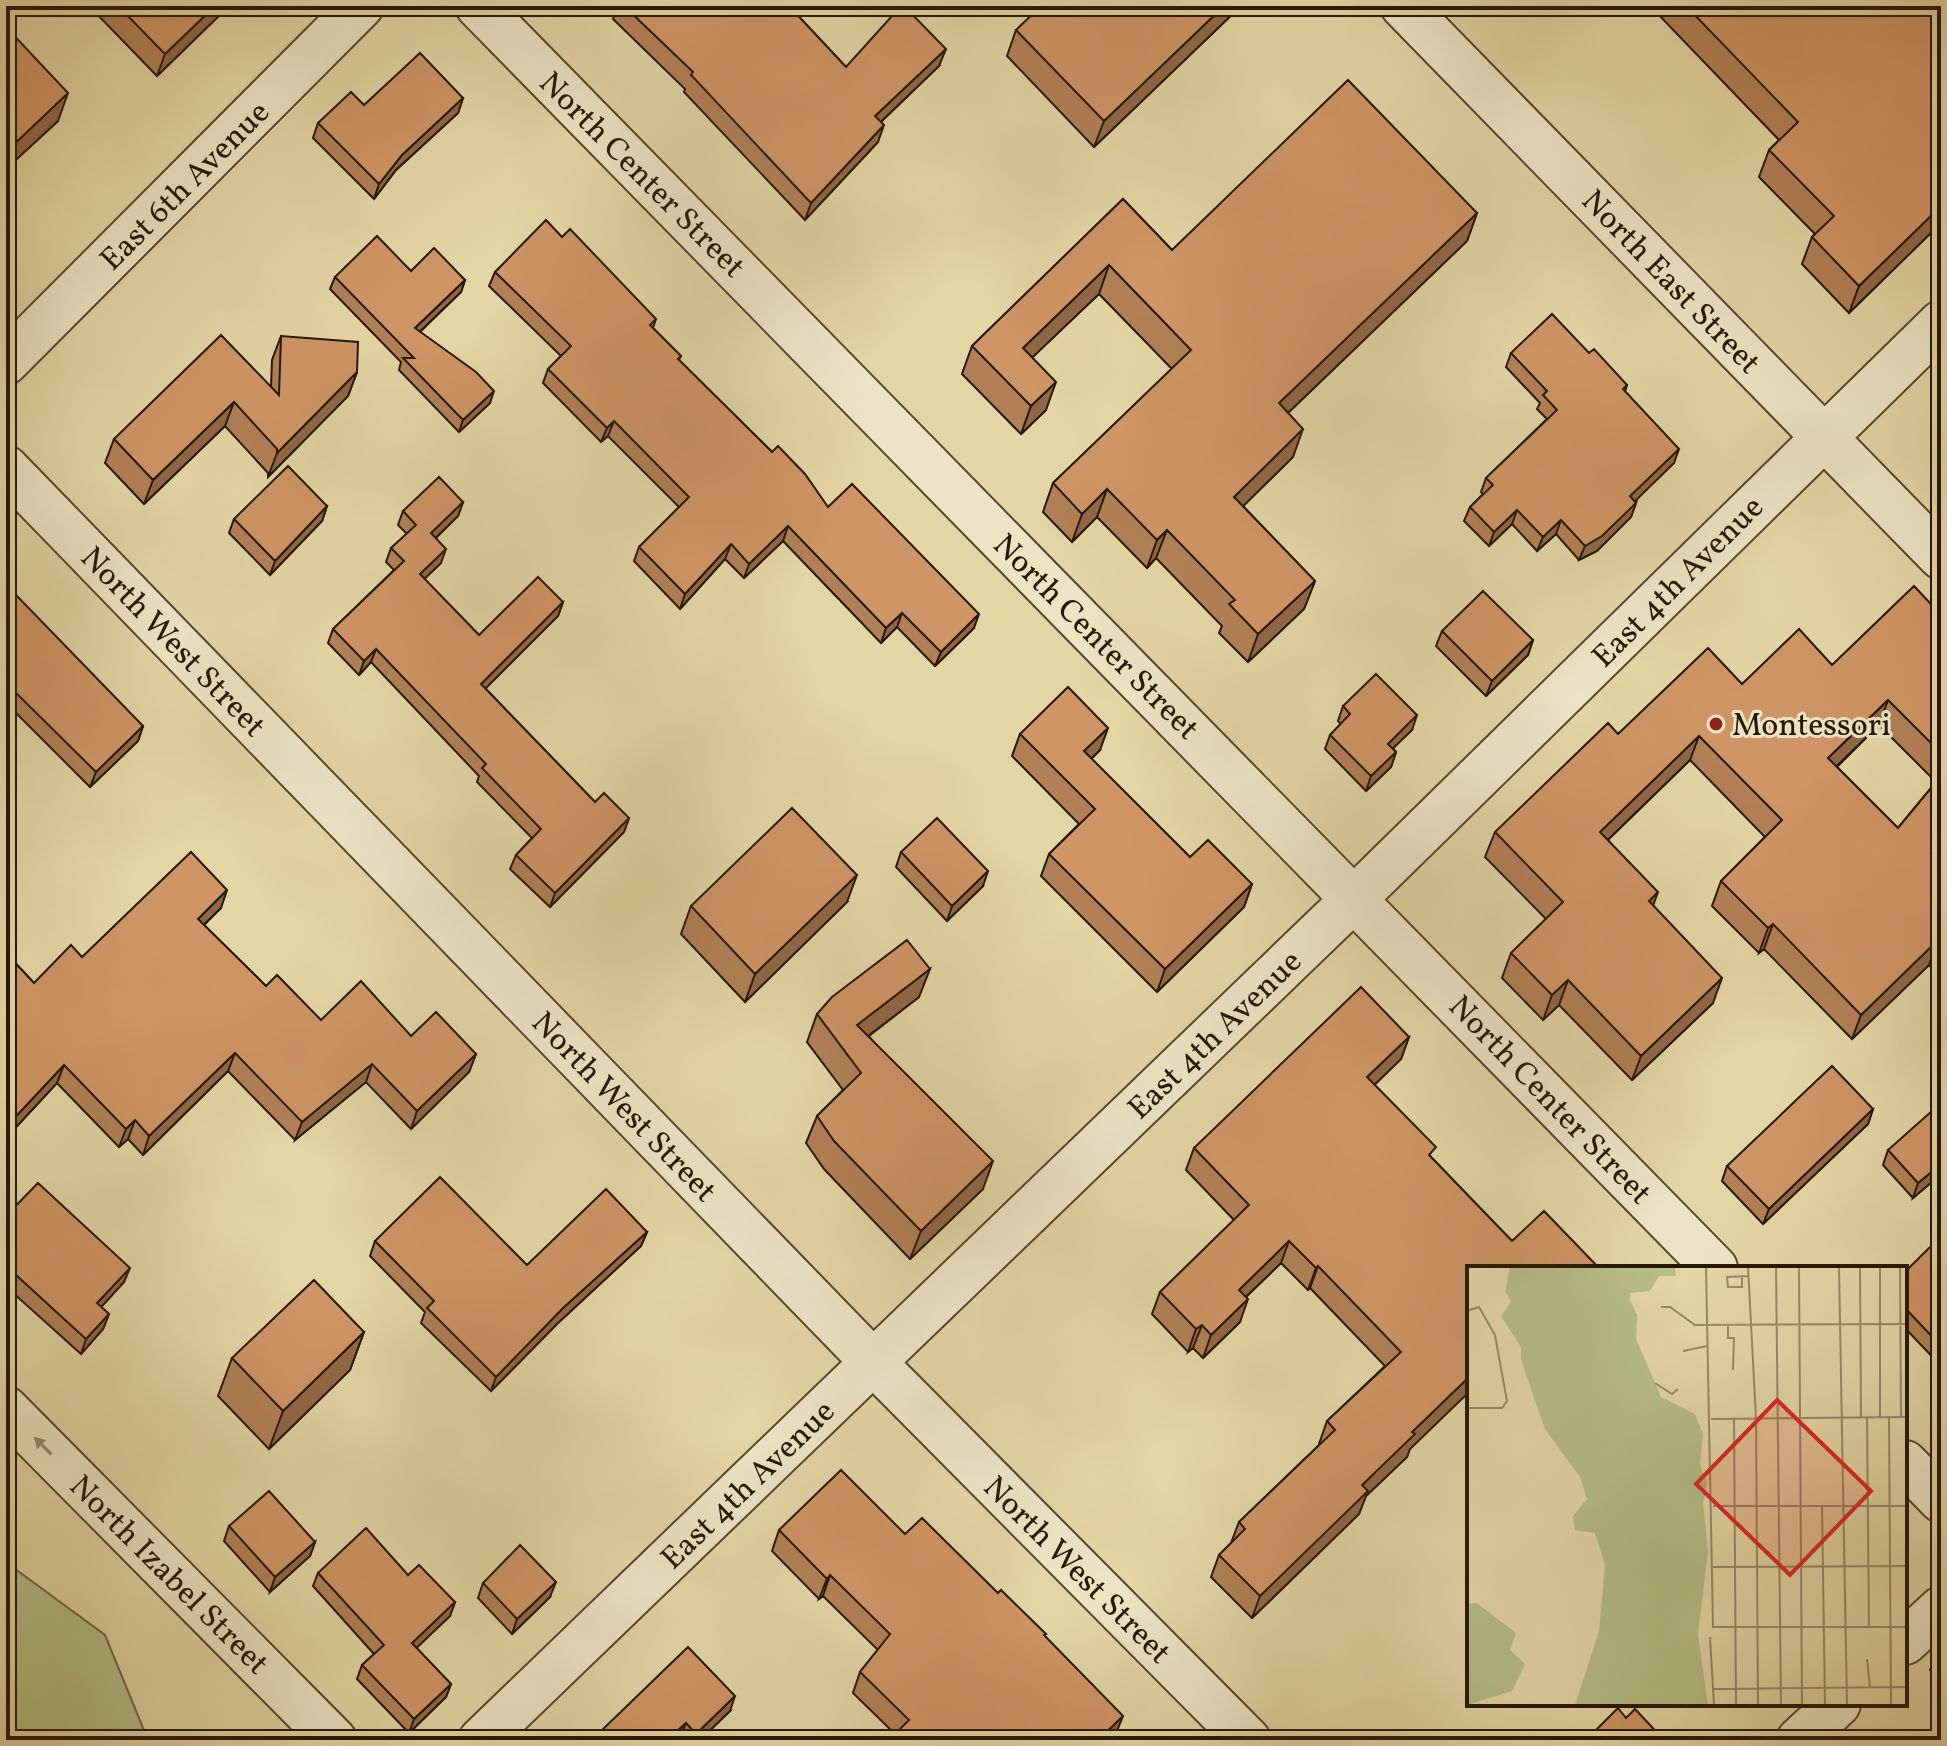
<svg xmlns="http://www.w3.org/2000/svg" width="1947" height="1746" viewBox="0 0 1947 1746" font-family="Vollkorn,serif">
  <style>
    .green { fill: #b5bd86; stroke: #6e6a46; stroke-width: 2 }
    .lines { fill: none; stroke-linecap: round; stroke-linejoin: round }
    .minor-casing { stroke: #56472d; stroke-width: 48 }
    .minor { stroke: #ede4c4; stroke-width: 44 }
    .wall { fill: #b18058; stroke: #271805; stroke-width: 2; fill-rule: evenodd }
    .shaded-wall { fill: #906847; stroke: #271805; stroke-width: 2 }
    .building { fill: #ce9566; stroke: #271805; stroke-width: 2 }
    .oneway { fill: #94886e }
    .poi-dot { fill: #8f2418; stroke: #ede4c4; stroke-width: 3 }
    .labels { text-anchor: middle; stroke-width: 6; stroke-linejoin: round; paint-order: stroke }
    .street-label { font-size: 32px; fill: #271805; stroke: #ede4c4 }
    .poi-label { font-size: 32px; fill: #271805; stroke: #ede4c4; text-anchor: start }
    .inset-road { fill: none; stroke: #988965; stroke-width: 2 }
    .view { fill: #d62828; fill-opacity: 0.15; stroke: #d62828; stroke-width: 4 }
    .inset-edge { fill: none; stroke: #271805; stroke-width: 4 }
  </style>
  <rect width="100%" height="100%" fill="#e4d5a5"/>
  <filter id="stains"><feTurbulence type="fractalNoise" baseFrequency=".0025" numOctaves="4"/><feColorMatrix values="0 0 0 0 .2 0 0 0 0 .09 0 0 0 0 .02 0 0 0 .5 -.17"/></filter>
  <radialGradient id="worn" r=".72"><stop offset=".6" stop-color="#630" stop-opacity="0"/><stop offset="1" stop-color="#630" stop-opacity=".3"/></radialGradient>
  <path class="green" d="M6,1565l5,1 94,69 43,105h-142z"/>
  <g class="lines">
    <g class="minor-casing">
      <path id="minor" d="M478,6l1237,1262
        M1403,6l538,551
        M6,362l355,-356
        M6,468l867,894 375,378
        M6,1409l328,331
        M1905,1463l36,37
        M1905,1642l36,-33
        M481,1740l874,-842 586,-575
        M1799,1740l39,-36"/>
    </g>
    <use href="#minor" class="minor"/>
  </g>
  <path class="wall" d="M89,6h140l-72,70z
    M618,6h171l57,61 93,-1 -58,56 -3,20 -73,78 -121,-128 1,-3 -72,-70z
    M1241,6l-147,141 -87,-91 9,-26z
    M1655,6h286v217l-92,90 -47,-49 10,-27 3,-3 -56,-57 10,-27 10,-10 -125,-130z
    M6,27l52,94 -52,48z
    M463,98l-5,15 -62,57 -22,29 -61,-61 5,-15 46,-18z
    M1123,199l49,51 305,-37 -10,28 -179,172 5,44 -50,49 72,75 -11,28 -56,53 -29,-29 3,-7 -66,-68 -9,10 -50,-51 -25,25 -29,-30 10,-29 119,-114 -73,-75 -67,63 14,53 -25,24 -59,-60 10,-28z
    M562,237l94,82 -3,9 28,28 -2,4 149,147 146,121 -39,38 -38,-39 -16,16 -98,-102 -39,37 -19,-19 -45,50 -46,-48 5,-14 40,-40 -71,-71 -7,6 -58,-59 5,-14 13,-13 -72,-70 6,-14z
    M411,271l54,9 -4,12 -41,40 70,71 -31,29 -60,-62 2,-8 -71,-73 5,-12z
    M281,336l76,36 -9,24 -80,81v-4l-43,-47 -81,78 -39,-41 9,-24 157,-52 1,-27z
    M1511,353h78l38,32 -2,7 49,71 -40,38 2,2 -5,14 -34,34 -18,9 -23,-26 -19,17 -25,-27 -23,22 -25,-25 6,-14 13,-13 -2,-2 5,-14 61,-59 -10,-10 3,-6 -34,-36z
    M463,502l-5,14 -22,22 5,25 -17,16 55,56 84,-33 -5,14 -73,72 110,114 34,16 -5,14 -74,75 -40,-38 6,-14 16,-17 -55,-56 2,-6 -108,-114 -12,13 -31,-32 5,-14 61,-59 -8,-8 5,-14 16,-14 -9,-9 5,-14z
    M327,506l-5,15 -52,54 -41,-42 5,-14z
    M6,591l137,135 -5,15 -48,46 -84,-84z
    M1442,631l91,9 -5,15 -42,41 -50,-50z
    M1832,665l109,2v193l-2,2 2,1v115l-12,-13 -77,74 -88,-90 -5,4 -47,-47 9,-25 44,-44 -75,-77 -82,80 45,65 60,98 -81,77 -73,-75 -16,15 -41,-42 9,-25 35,-34 -61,-62 10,-25 123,-98 124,-50zM1879,725l57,57 -38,46 -61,-61z
    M1343,706l69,24 -19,18 3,4 -5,15 -25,24 -41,-42 5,-14 11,-11 -3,-3z
    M1020,734l80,16 -9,9 99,98 62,27 -8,23 -87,85 -116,-116 8,-22 30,-30 -67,-68z
    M901,852l82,34 -36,35 -51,-54z
    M847,902l-102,100 -64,-68 10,-28z
    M221,908l-17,17 62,61 55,34 90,16 65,18 -7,18 -58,57 -45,-47 -71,58 -67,-69 -85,84 -15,-16 -9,8 -62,-64 -51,55v-185l28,30 48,-26z
    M919,997l-50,39 114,153 -73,70 -86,-90 -18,-26 11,-27 26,-26 -36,-48 10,-28z
    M1409,1037l-8,22 -27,26 58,73 80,83 87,27h-130l-62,189 -41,39 -7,18 -107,104 -41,-41 8,-22 12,-12 8,-21 80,-77v-1l8,-23 58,-55 -75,-78 -2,2 -27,-27 -35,34 -6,25 -37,36 -10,-10 -5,4 -36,-38 8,-22 74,-72 -48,-50 8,-22z
    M1873,1109l-5,15 -105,100 -41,-43 5,-15z
    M1888,1150l53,24 -28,24 -30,-33z
    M6,1216l118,66 -23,25 8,7 -6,15 -22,25 -70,-63 -1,2 -4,-4z
    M647,1232l-6,14 -83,77 -67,68 -70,-68 4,-11 -55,-56 5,-15 152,24z
    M1941,1239v127l-36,-38v-56z
    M364,1332l-14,38 -81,79 -51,-53 14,-38z
    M229,1526l86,16 -5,14 -40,36 -46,-51z
    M779,1530l126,4 93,59 47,43 70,100 -220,-2 -42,-41 7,-21 18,-22 -55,-54 -4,3 -47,-48z
    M318,1573l137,29 -5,14 -34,32 35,36 -5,13 -37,36 -52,-54 5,-14 12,-11 -61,-68z
    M483,1583l67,14 -38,37 -34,-36z
    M1941,1650v32l-11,-12 5,-14z
    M730,1711l-30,29h-17l-3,-3 -2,3h-81l3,-8z"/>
  <path class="shaded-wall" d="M215,6h14l-72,70 8,-22z
    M1224,6h17l-147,141 10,-26z
    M946,49l-7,17 -70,67 6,-17z
    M68,93l-10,28 -52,48v-12l4,-9z
    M463,98l-5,15 -62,57 -22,29 5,-15 23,-29z
    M884,125l-6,17 -73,78 6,-17z
    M1941,206v17l-92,90 10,-27z
    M1477,213l-10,28 -198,190 10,-28z
    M1109,265l-10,29 -86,82 10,-28z
    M465,280l-4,12 -50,48 4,-12z
    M357,372l-9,24 -80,81 9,-24z
    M1056,382l-10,28 -25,24 10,-28z
    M494,391l-4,12 -31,29 4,-12z
    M234,402l-9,24 -81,78 9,-24z
    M614,421l-6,15 -7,6 6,-14z
    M1303,429l-10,28 -69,68 10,-28z
    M1679,449l-5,14 -49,48 5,-15z
    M1107,489l-10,28 -25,25 10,-28z
    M463,502l-5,14 -32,31 5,-14z
    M1636,503l-5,14 -34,34 -18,9 6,-14z
    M327,506l-5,15 -52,54 5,-14z
    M1517,510l-5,14 -23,22 5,-14z
    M1561,520l-5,14 -19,17 6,-14z
    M788,526l-5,15 -39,37 5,-14z
    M1167,530l-11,28 -9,10 10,-28z
    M731,544l-6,15 -45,50 5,-15z
    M446,549l-5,14 -26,25 5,-14z
    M1315,581l-11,28 -56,53 10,-28z
    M563,602l-5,14 -82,82 5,-14z
    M902,613l-5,14 -16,16 5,-15z
    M979,614l-5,14 -39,38 6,-14z
    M1533,640l-5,15 -42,41 6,-15z
    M376,649l-5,13 -12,13 5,-14z
    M1941,649v16l-18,18 9,-25z
    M1888,700l-9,25 -60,58 9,-25z
    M1417,715l-5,15 -29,28 5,-14z
    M143,726l-5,15 -48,46 6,-15z
    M1108,728l-8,22 -24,24 8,-23z
    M1699,736l-9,24 -99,96 9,-24z
    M1396,752l-5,15 -25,24 5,-15z
    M629,818l-5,14 -74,75 5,-14z
    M1941,844v16l-19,18 9,-25z
    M988,871l-5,15 -36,35 5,-15z
    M857,875l-10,27 -102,100 10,-28z
    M1252,884l-8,23 -87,85 8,-23z
    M227,890l-6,18 -30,29 7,-18z
    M1658,892l-9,25v-16z
    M1773,924l-9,25 -5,4 9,-25z
    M1938,940l-9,25 -77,74 9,-24z
    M930,969l-11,28 -72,55 10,-27z
    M1722,978l-9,25 -81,77 9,-24z
    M1568,980l-9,25 -16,15 9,-25z
    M1409,1037l-8,22 -42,41 8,-23z
    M235,1053l-7,18 -85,84 6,-19z
    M476,1054l-7,18 -58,57 6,-18z
    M372,1064l-6,18 -71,58 7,-18z
    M64,1065l-7,18 -51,55v-11z
    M1873,1109l-5,15 -105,100 6,-15z
    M135,1120l-7,19 -9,8 7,-18z
    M993,1161l-10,28 -73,70 11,-28z
    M1941,1164v10l-28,24 5,-15z
    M647,1232l-6,14 -83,77 -67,68 5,-14 67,-69z
    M1289,1241l-8,22 -51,49 9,-22z
    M1318,1266l-8,22 -2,2 8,-22z
    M130,1268l-6,14 -33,36 6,-15z
    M1248,1299l-8,23 -37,36 8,-23z
    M109,1314l-6,15 -22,25 5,-15z
    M1202,1325l-9,23 -5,4 8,-23z
    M364,1332l-14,38 -81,79 14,-38z
    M1469,1377v15l-59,57 -3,8 -41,39 -7,18 -107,104 8,-22 152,-164z
    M315,1542l-5,14 -40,36 5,-15z
    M830,1575l-7,21 -4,3 8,-20z
    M556,1582l-6,15 -38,37 5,-15z
    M455,1602l-5,14 -43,41 5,-14z
    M451,1684l-5,13 -37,36 5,-14z
    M735,1696l-5,15 -30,29h-6l2,-6z
    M1123,1716l-8,20 -4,4h-13z
    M686,1723l-6,14 -2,3h-11z"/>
  <path class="building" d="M118,6h97l-50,48z
    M624,6h165l57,61 55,-61h3l42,43 -71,67 9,9 -73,78 -120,-128 2,-3z
    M1041,6h183l-120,115 -88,-91z
    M1686,6h255v200l-82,80 -47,-49 22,-21 -65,-66 29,-28z
    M6,27l62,66 -58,55 -4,-4z
    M420,53l43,45 -61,57 -23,29 -61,-61 33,-31 13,13z
    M1348,80l129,133 -198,190 24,26 -69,68 81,84 -57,53 -29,-30 6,-4 -68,-70 -10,10 -50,-51 -25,25 -29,-31 138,-133 -82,-85 -86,83 33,34 -25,24 -59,-60 151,-147 49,51z
    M546,220l16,17 8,-8 86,90 -6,6 31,31 -3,3 94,93 6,-6 27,28 23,33 24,-23 127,130 -38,38 -39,-39 -16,15 -98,-102 -39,38 -18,-20 -46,50 -46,-47 50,-50 -75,-76 -7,7 -59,-59 23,-23 -76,-74z
    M377,236l34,35 23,-23 31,32 -50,48 61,44 18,19 -31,29 -60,-62h11l-79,-81z
    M1552,314l37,39 5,-4 33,36 -4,4 56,60 -49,47 6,7 -34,33 -17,10 -24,-26 -18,17 -26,-27 -23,22 -24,-25 23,-22 -7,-7 71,-68 -14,-15 4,-4 -36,-38z
    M221,335l58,60 2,-59 77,6 -1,30 -80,81v-4l-43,-47 -81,78 -39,-41z
    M288,466l39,40 -52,55 -41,-42z
    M439,477l24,25 -32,31 15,16 -26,25 59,61 59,-58 25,25 -82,82 114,118 9,-9 25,25 -74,75 -39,-38 25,-26 -59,-61 4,-4 -110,-115 -12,12 -31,-32 71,-68 -13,-13 25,-23 -13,-14z
    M1914,586l27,29v34l-9,9 9,9v86l-53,-53 -60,58 70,70 43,-52v68l-10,9 10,10v81l-3,-4 -77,75 -88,-91 -5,4 -47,-47 61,-61 -83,-84 -99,96 58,60 -9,9 73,77 -81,78 -73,-76 -16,15 -41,-42 52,-51 -68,-70 113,-109 10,11 90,-86 34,36 57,-55 33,36z
    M6,591l7,7 3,-3 127,131 -47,46 -90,-89z
    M1483,591l50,49 -41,41 -50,-50z
    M1376,674l41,41 -29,29 8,8 -25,24 -41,-41 20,-21 -7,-8z
    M1068,687l40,41 -24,23 106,106 18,-17 44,44 -87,85 -116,-115 46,-45 -75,-75z
    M792,808l65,67 -102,99 -64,-68z
    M937,818l51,53 -36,35 -51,-54z
    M191,852l36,38 -29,29 68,67 11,-11 44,45 40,-39 50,55 25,-24 40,42 -59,57 -45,-47 -70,58 -67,-69 -86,83 -14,-16 -9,9 -62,-64 -58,62v-174l28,30 37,-38 11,12z
    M907,940l23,29 -73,56 136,136 -72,70 -87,-90 -17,-25 44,-43 -44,-59 15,-17z
    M1361,987l48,50 -42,40 69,70 -7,8 83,86 32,-30 55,57h-130v109l-57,55 3,2 -53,51 6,6 -108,105 -41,-41 26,-26 -6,-7 96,-92 -8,-9 74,-69 -83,-86 -2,2 -27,-27 -50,49 9,9 -37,36 -9,-10 -6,4 -36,-37 89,-87 -55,-57z
    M1832,1066l41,43 -104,100 -42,-43z
    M1941,1103v61l-23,19 -30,-33z
    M440,1177l87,88 79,-76 41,43 -84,76 -67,69 -69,-69 7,-7 -59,-60z
    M38,1183l92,85 -33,35 12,11 -23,25 -69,-63 -2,2 -6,-5 -3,2v-59z
    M1941,1239v107l-36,-38v-36l24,-24z
    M314,1280l50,52 -81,79 -51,-53z
    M841,1470l64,64 17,-16 76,75 3,-3 45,44 -2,1 79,81 -25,24h-209l20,-20 -49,-48 30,-38 -60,-59 -3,4 -48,-49z
    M269,1491l46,51 -40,35 -46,-51z
    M366,1528l42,47 11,-10 36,37 -43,41 39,41 -37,35 -52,-54 22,-20 -66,-72z
    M520,1545l36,37 -39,37 -34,-36z
    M688,1647l47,49 -39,38 -10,-11 -19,17h-59l-8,-8z
    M1941,1650v12l-6,-6z
    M1618,1708l8,10 9,-9 29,31h-78z"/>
  <defs><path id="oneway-solid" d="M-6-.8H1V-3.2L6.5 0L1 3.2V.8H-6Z" transform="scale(2)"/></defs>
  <use class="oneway" href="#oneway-solid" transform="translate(43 1446) rotate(-135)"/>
  <circle class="poi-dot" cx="1716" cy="724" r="8"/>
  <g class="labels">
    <g class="street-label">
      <text transform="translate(643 174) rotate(45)" y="11">North Center Street</text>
      <text transform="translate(184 185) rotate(-45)" y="11">East 6th Avenue</text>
      <text transform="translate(1672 281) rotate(46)" y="11">North East Street</text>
      <text transform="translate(1677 581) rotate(-45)" y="11">East 4th Avenue</text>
      <text transform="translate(1097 636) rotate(45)" y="11">North Center Street</text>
      <text transform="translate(174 641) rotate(46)" y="11">North West Street</text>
      <text transform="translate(1214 1034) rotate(-44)" y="11">East 4th Avenue</text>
      <text transform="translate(1551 1099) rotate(46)" y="11">North Center Street</text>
      <text transform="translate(625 1106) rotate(46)" y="11">North West Street</text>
      <text transform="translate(747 1484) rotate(-44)" y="11">East 4th Avenue</text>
      <text transform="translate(1078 1569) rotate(45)" y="11">North West Street</text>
      <text transform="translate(170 1574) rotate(45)" y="11">North Izabel Street</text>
    </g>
    <g class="poi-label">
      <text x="1732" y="735">Montessori</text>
    </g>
  </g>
  <g transform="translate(1467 1266)">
    <rect width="440" height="440" fill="#e4d5a5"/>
    <path d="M43,1h165l1,9h-17l-9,15 -20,2v7l7,15 -1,24 25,58 34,17 8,20 -3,30 7,20 -4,18 5,49 -10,84 10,70h-133l24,-73 6,-67 -10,-32 -20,-3 -2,-14 14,-17 -7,-22 -35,-48 -24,-69v-13l-20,-31 10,-14 -6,-11zM10,337l39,30 -6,17 15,14 -13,27 -45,14v-101z" fill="#b5bd86"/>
    <path class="inset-road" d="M239,1l7,360h194M281,1l8,151 2,287M309,1l5,438M332,1l3,438M372,1l8,438M393,1l1,150M413,1v150M433,1l1,150M275,11v10h-14l-1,-10 22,-1M194,41h9l25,18 212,-1M0,45l12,-4 16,28 12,66 -5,7h-35M261,60v12h6l-1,32M216,85l24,-5M188,117l17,11 6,-5M400,151l2,210M422,151l2,288M244,153l196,-2M267,153l2,286M246,240h194M355,240l3,199M246,301l194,-1M243,371l4,68M400,393l3,28M247,423l193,-2"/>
    <path class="view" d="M310,134l94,91 -81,84 -94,-91z"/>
    <rect width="440" height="440" class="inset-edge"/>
  </g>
  <rect width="1947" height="1746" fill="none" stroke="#e4d5a5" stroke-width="32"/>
  <rect x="8" y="8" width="1931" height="1730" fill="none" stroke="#271805" stroke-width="4"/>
  <rect x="16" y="16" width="1915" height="1714" fill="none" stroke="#271805" stroke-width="2"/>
  <rect width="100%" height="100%" filter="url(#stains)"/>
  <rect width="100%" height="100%" fill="url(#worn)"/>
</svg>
